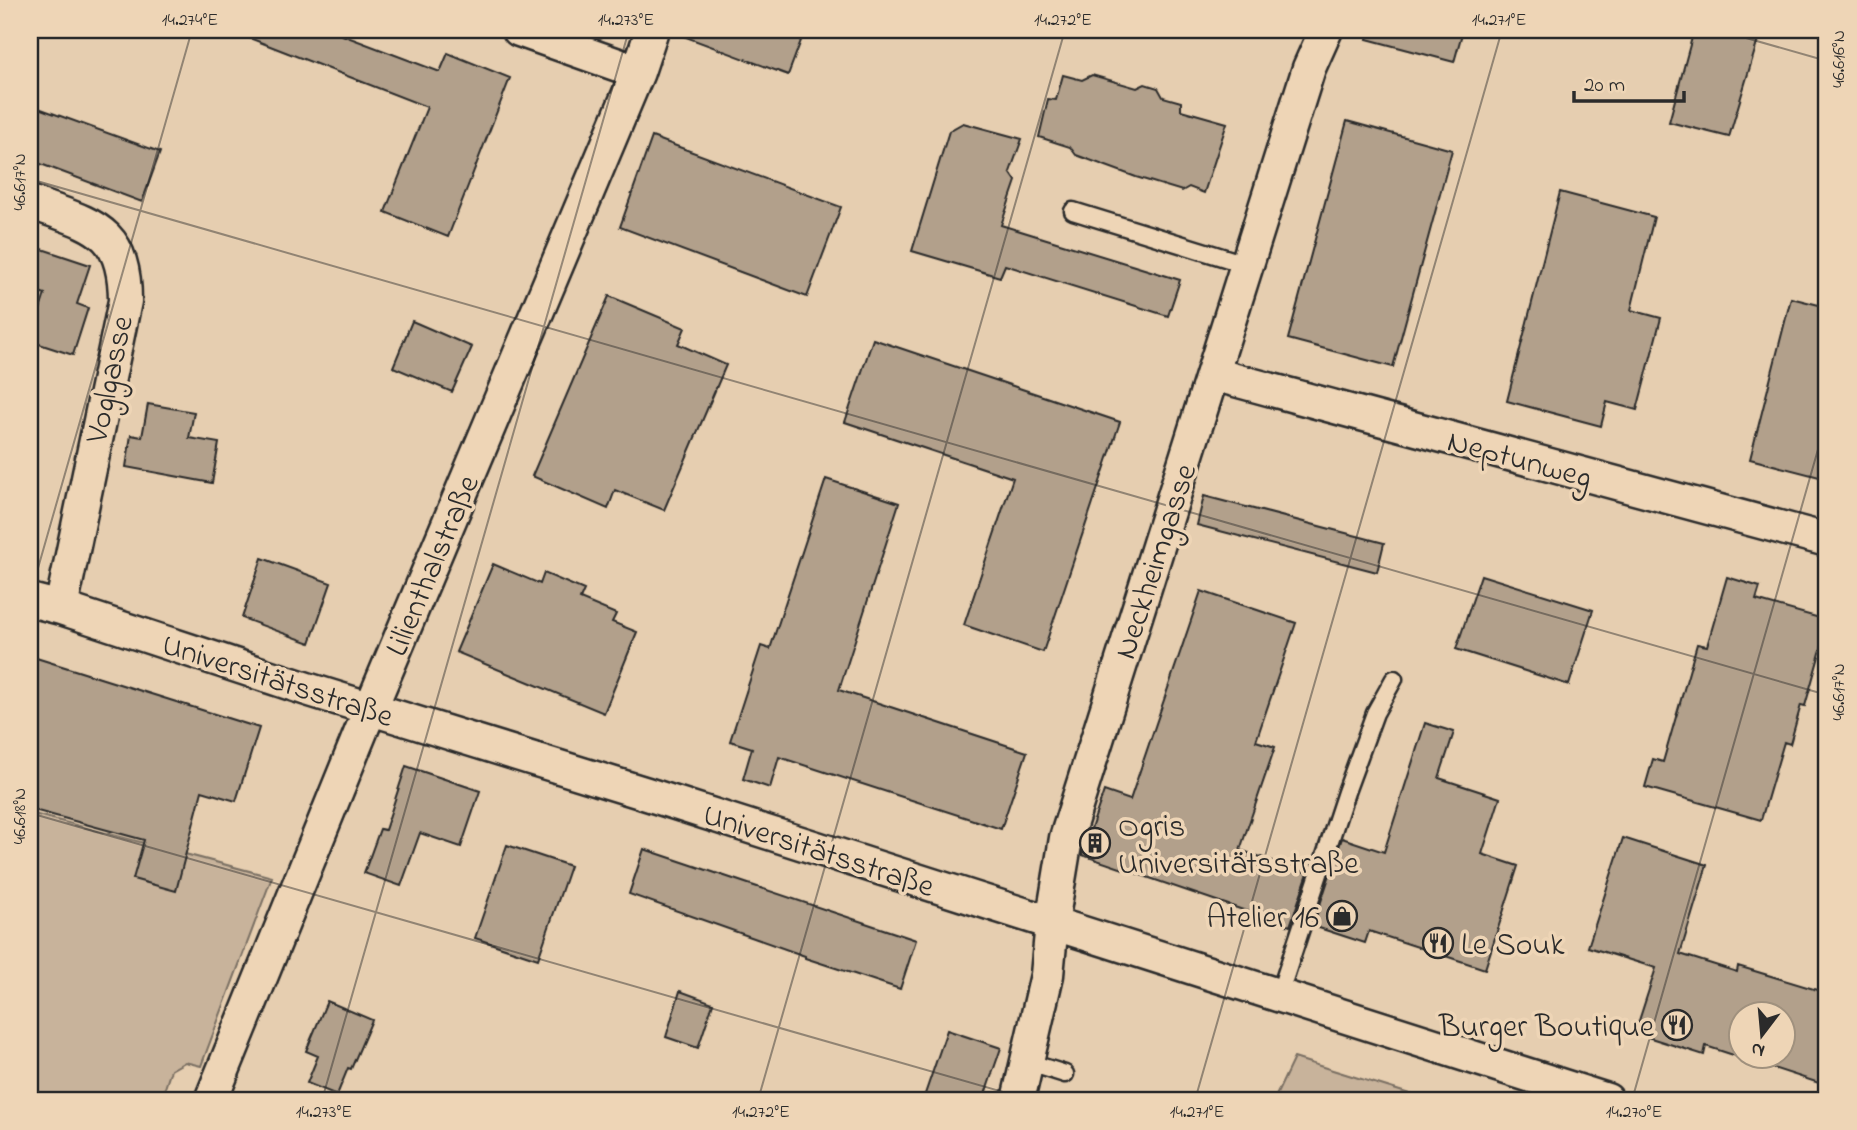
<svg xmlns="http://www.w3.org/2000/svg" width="1857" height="1130" viewBox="0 0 1857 1130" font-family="'Indie Flower',sans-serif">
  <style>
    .green { fill: #c8b39b; stroke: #7a6f63; stroke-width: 2 }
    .building { fill: #b2a08b; stroke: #2b2b2b; stroke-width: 2; fill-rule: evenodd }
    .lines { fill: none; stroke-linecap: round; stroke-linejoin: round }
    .lane-casing { stroke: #2b2b2b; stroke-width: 21 }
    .street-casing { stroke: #2b2b2b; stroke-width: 37 }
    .lane { stroke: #eed5b6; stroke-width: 16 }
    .street { stroke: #eed5b6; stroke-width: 32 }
    .ticks { fill: none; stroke: #2b2b2b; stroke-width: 2; stroke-opacity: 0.45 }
    .labels { text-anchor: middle; stroke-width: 7; stroke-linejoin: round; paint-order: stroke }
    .street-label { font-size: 32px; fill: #2b2b2b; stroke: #eed5b6 }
    .poi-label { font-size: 32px; fill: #2b2b2b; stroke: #eed5b6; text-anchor: start }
    .neatline { fill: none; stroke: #2b2b2b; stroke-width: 2.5 }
    .ticks-label { font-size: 18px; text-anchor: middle; fill: #2b2b2b }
  </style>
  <rect width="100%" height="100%" fill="#e6ceb0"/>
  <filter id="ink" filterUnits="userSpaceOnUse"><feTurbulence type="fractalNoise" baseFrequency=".0143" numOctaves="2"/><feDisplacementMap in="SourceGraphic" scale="14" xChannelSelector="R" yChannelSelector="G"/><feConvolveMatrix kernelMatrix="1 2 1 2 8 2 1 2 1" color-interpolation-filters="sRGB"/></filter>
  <g filter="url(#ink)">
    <path class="green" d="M30,813l242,64 -71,189 -16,-4 -14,8 -10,30h-131z
      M1294,1058l135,42h-155z"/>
    <path class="building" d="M234,30h95l111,42 8,-19 62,25 -62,159 -63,-25 42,-105 -193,-75z
      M676,30h129l-17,45 -113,-42z
      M1369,30h94l-9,32 -87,-23z
      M1694,30h67l-32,107 -60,-15z
      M1063,75l19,5 10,-5 45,13 8,-4 13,4 5,9 18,5v8l46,13 -23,70 -15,-6 -7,4 -46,-14 -60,-22 -6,-8 -31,-10 9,-38 8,1z
      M30,105l130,47 -18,50 -112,-42z
      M1347,121l105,29 -59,217 -105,-28z
      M963,123l59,16 -12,33 6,9 -15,44 179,55 -12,36 -163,-51 -5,12 -88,-26 37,-120z
      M652,137l189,70 -34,90 -187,-70z
      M1560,192l94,25 -23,93 30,8 -24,92 -30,-8 -6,24 -94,-25z
      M30,245l60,20 -13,39 11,4 -15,47 -43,-14 15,-47 -15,-5z
      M609,296l76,32 -7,16 48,21 -62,145 -49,-20 -7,19 -76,-33z
      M1791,298l36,9v172l-77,-20z
      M412,321l60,26 -20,45 -59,-25z
      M873,339l247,83 -77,230 -79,-27 49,-147 -168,-56z
      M148,404l46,8 -5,26 30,5 -7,40 -86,-16 5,-32 11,2z
      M826,479l73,24 -60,187 188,62 -26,77 -222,-72 -9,31 -27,-9 9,-31 -22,-7 31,-95 9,3z
      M1204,496l180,47 -7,29 -180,-47z
      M262,558l69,25 -21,60 -68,-25z
      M493,564l47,20 4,-11 40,17 -4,9 36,15 -4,8 25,10 -33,81 -148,-61z
      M1481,575l112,35 -24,75 -113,-36z
      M1727,577l33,10 -4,13 71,20v8l-22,78 -4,-1 -11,39 -6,-2 -23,78 -116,-33 8,-28 10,3 34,-118 10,2z
      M1201,591l95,32 -40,118 19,6 -35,103 68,23 -18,53 -208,-71 22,-64 26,9z
      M30,656l229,72 -23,73 -34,-10 -26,100 -43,-12 11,-39 -114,-31z
      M1425,723l29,9 -15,46 61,20 -18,56 36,12 -33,103 -116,-38 -4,12 -52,-17 29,-88 42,14z
      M406,766l74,25 -19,56 -41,-14 -19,53 -37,-13 16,-44 5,1z
      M1623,838l84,27 -27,89 57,18 1,-6 89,27v75l-5,16 -116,-38 -2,9 -69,-22 21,-65 -68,-21zM1741,1014h42v42h-42z
      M507,845l63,21 -32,93 -63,-21z
      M644,849l272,91 -16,49 -95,-31v-2l-176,-62z
      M680,991l33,12 -15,45 -32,-11z
      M327,1001l45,19 -21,49 -3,-1 -11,27 -30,-12 11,-27 -12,-5z
      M947,1030l54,18 -18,52h-60z"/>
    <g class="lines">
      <g class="lane-casing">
        <path id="lane" d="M1073,211l175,54
          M1279,995l67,-203 29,-79 19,-34
          M1027,1062l38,12"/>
      </g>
      <g class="street-casing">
        <path id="street" d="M519,30l119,42
          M30,202c60,23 95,24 95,99l-64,307
          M1213,374l614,166
          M30,600l31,8 249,82 337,104 960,306
          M211,1100l151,-371 276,-657 14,-42
          M1018,1100l29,-125 5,-52 14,-85 243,-770 17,-38"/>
      </g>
      <use href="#lane" class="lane"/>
      <use href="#street" class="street"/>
    </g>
  </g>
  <path class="ticks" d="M1718,30l109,31M30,179l1797,516M30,596l162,-566M30,813l1001,287M322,1100l307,-1070M758,1100l307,-1070M1195,1100l307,-1070M1632,1100l195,-682"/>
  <defs>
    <g id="building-ring" transform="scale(1.575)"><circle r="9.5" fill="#eed5b6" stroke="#2b2b2b" stroke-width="1.5"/><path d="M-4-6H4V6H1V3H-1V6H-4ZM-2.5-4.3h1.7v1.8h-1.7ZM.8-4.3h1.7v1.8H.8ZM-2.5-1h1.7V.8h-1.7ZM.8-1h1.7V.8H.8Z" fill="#2b2b2b"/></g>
    <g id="shop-ring" transform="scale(1.575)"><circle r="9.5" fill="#eed5b6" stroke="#2b2b2b" stroke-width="1.5"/><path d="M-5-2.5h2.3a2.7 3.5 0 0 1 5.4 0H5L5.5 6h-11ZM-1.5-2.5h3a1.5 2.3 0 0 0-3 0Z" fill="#2b2b2b"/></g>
    <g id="restaurant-ring" transform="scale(1.575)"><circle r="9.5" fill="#eed5b6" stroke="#2b2b2b" stroke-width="1.5"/><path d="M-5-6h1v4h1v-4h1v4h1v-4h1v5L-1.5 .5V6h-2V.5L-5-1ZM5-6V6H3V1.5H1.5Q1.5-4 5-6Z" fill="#2b2b2b"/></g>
  </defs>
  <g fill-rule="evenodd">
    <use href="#building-ring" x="1095" y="843"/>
    <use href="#shop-ring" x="1342" y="916"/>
    <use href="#restaurant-ring" x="1438" y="943"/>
    <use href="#restaurant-ring" x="1677" y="1025"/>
  </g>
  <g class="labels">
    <g class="street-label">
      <text transform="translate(108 379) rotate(-78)" y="11">Voglgasse</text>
      <text transform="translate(1520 458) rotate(15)" y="11">Neptunweg</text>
      <text transform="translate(1154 561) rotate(-72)" y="11">Neckheimgasse</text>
      <text transform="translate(431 565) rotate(-67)" y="11">Lilienthalstraße</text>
      <text transform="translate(278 679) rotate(18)" y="11">Universitätsstraße</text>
      <text transform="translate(819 849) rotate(18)" y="11">Universitätsstraße</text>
    </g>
    <g class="poi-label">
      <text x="1118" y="836">Ogris<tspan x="1118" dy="37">Universitätsstraße</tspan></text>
      <text x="1319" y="927" text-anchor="end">Atelier 16</text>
      <text x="1461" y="954">Le Souk</text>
      <text x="1654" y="1036" text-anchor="end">Burger Boutique</text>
    </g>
  </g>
  <rect width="1857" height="1130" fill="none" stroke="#eed5b6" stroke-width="77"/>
  <g transform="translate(1762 1035) rotate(196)"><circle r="33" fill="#eed5b6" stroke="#a0917e" stroke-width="2"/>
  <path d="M0-5L12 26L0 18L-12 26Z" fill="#2b2b2b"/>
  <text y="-10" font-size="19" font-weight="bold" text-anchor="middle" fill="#2b2b2b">N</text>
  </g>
  <path d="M1574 91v10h110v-10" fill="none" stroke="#2b2b2b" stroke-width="3.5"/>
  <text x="1584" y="91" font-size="21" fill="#2b2b2b" stroke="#eed5b6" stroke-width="5" paint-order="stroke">20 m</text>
  <rect x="38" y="38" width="1780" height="1054" class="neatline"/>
  <g class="ticks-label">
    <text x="190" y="25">14.274°E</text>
    <text x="626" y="25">14.273°E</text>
    <text x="1063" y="25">14.272°E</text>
    <text x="1499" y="25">14.271°E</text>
    <text transform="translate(1838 59) rotate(-90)" y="6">46.616°N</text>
    <text transform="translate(19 182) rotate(-90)" y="6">46.617°N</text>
    <text transform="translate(1838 692) rotate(-90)" y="6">46.617°N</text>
    <text transform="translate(19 816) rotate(-90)" y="6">46.618°N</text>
    <text x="324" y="1117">14.273°E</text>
    <text x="761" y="1117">14.272°E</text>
    <text x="1197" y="1117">14.271°E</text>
    <text x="1634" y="1117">14.270°E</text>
  </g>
</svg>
